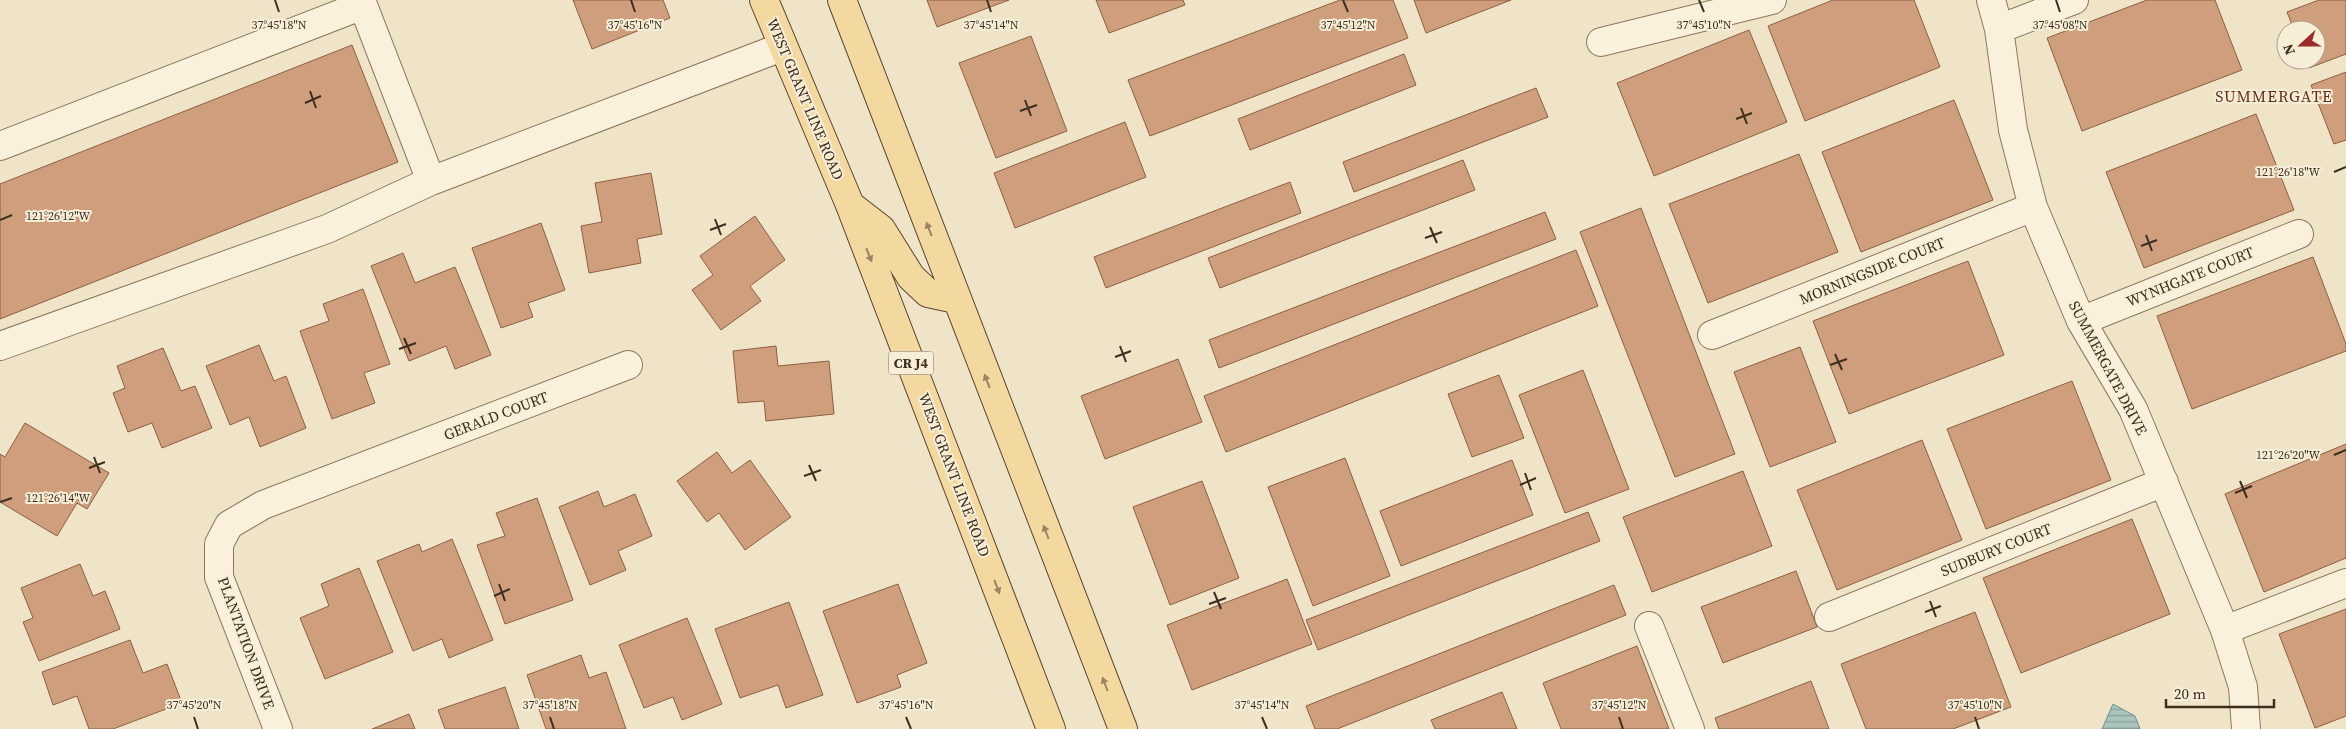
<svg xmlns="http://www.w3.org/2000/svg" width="2346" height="729" viewBox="0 0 2346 729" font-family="'Source Serif 4',serif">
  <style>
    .water { fill: url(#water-rules); stroke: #6f938a }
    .building { fill: #cf9f7d; stroke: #8d5f41 }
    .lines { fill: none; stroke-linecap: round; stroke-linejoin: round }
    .minor-casing { stroke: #8d765c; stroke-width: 30 }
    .major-casing { stroke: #5b4430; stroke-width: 30 }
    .minor { stroke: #faf1dc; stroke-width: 28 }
    .major { stroke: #f3d9a0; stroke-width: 28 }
    .oneway { fill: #988460 }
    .ticks { fill: none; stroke: #3d2e20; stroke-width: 2 }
    .labels { text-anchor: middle; stroke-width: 4; stroke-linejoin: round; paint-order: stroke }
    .shield { fill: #f7eed8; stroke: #756857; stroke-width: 1 }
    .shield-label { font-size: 14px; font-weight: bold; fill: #3d2e20 }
    .street-label { font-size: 15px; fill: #3d2e20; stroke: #f7eed8 }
    .neighbourhood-label { font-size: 16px; letter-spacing: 1px; fill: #6b2e1e; stroke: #f7eed8 }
    .ticks-label { font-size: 12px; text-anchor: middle; fill: #3d2e20; stroke: #f7eed8; stroke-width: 4; stroke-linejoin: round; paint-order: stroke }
  </style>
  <defs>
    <pattern id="water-rules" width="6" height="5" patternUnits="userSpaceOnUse" patternTransform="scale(1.25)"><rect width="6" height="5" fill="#a9c4bc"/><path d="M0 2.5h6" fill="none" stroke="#8ba098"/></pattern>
  </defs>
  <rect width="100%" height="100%" fill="#f0e4c8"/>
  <path class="water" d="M2113,704l22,12 5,13h-38z"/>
  <path class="building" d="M573,0h90l7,18 -78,31z
    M927,0h82l-72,27z
    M1096,0h87l2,5 -76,28z
    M1340,0h53l15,38 -258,98 -22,-56z
    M1414,0h97l-85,33z
    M1833,0h81l26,67 -135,54 -37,-95z
    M2147,0h68l27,70 -160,61 -35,-93z
    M2319,0h27v54l-37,14 -3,-8h10v-30h-22l-7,-18z
    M1749,30l38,92 -133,54 -37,-93z
    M1031,36l36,95 -71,27 -37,-95z
    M352,45l46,117 -398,157v-135z
    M1404,54l12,31 -166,65 -12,-31z
    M2346,72v68l-12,4 -23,-59z
    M1536,88l12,29 -194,75 -11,-30z
    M1954,100l39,100 -132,52 -39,-100z
    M2256,114l38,96 -150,58 -38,-96z
    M1125,122l21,55 -131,51 -21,-55z
    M1799,154l39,98 -130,51 -39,-99z
    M1463,160l12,30 -255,98 -12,-30z
    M651,173l11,61 -25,5 4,24 -52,10 -8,-47 21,-4 -7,-39z
    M1290,182l11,31 -195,75 -12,-31z
    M1641,208l94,246 -60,23 -95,-245z
    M1545,212l11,27 -337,129 -10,-28z
    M755,216l30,44 -35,26 11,15 -40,29 -29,-40 21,-15 -13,-19z
    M541,223l24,67 -37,13 5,14 -32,11 -29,-80z
    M1576,250l22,56 -372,146 -22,-56z
    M403,253l12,30 40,-16 36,88 -36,14 -9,-23 -37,15 -38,-95z
    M2313,257l33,87v7l-154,58 -35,-93z
    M1968,261l36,94 -155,59 -36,-93z
    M363,289l27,75 -26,9 11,30 -43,16 -32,-88 29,-10 -6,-17z
    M259,345l15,36 12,-5 20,52 -46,19 -11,-30 -19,8 -24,-59z
    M776,346l2,20 51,-5 5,53 -68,7 -2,-20 -26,2 -5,-52z
    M1800,347l36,95 -66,25 -36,-95z
    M163,348l18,43 14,-5 17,42 -50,20 -10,-25 -24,9 -15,-39 12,-5 -8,-22z
    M1178,359l24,63 -97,37 -24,-63z
    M1583,370l46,119 -64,24 -46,-118z
    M1499,375l25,63 -52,19 -24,-63z
    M2072,381l39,99 -125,49 -39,-100z
    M25,423l84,50 -22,36 -10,-6 -20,33 -57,-34v-48l5,3z
    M1922,440l40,100 -125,50 -40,-100z
    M2346,444v114l-82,34 -39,-98z
    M717,452l15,21 18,-13 41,57 -46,33 -26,-37 -12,9 -30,-41z
    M1345,458l45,118 -77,30 -45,-119z
    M1512,460l21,55 -132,51 -21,-55z
    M1743,471l29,75 -120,46 -29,-75z
    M1202,481l37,97 -69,27 -37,-98z
    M598,491l6,16 31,-13 17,42 -34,15 8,19 -36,15 -31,-78z
    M537,498l36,102 -68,24 -28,-79 28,-9 -9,-23z
    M1588,512l12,29 -282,109 -12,-30z
    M2132,519l38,95 -149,59 -38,-95z
    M452,539l41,101 -44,18 -7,-19 -29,12 -36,-90 42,-17 3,8z
    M80,564l13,32 12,-5 15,38 -81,32 -16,-39 10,-4 -12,-30z
    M359,568l34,84 -68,27 -25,-61 29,-12 -8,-22z
    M1796,571l21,56 -94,36 -22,-56z
    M1287,579l25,65 -120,46 -25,-65z
    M898,584l29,79 -30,12 4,12 -44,16 -34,-92z
    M1614,585l12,30 -289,114h-22l-9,-23z
    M789,602l34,93 -37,13 -8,-23 -38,13 -25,-69z
    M2346,609v107l-31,12 -36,-94z
    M1975,612l36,95 -58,22h-87l-25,-65z
    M687,618l35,86 -40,16 -9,-23 -29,11 -25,-63z
    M130,640l13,33 24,-9 15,39 -69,26h-24l-12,-33 -24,9 -11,-33z
    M1637,646l32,83h-108l-18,-46z
    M581,655l8,23 17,-6 20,57h-80l-19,-54z
    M1811,681l18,48h-110l-4,-11z
    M505,687l14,42h-74l-7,-19z
    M1502,692l15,37h-82l-4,-9z
    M409,714l6,15h-43z"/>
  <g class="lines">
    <g class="minor-casing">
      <path id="minor" d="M361,0l70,181 351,-134
        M1991,0l8,29 14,101 20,77 48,114 52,88 92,221 18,57 3,42
        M1999,29l75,-29
        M1601,42l171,-42
        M0,146l363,-141
        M2081,321l218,-87
        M1712,335l321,-128
        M0,346l327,-117 104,-48
        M1829,617l335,-135
        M1649,626l41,103
        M2225,630l121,-47
        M278,729l-59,-152v-33l10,-19 34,-20 365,-140"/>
    </g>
    <g class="major-casing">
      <path id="major" d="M764,0l86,205 201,524
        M842,0l281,729
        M850,205l31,24 30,48 17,16 28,6"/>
    </g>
    <use href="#minor" class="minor"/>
    <use href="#major" class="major"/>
  </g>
  <defs><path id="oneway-solid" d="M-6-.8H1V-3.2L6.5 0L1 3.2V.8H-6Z" transform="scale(1.25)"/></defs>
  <g class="oneway">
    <use href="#oneway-solid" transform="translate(929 229) rotate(-111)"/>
    <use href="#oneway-solid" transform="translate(869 255) rotate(68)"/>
    <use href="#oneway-solid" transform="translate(987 381) rotate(-111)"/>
    <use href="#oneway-solid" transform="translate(1046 532) rotate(-111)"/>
    <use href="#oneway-solid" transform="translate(997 587) rotate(69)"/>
    <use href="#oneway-solid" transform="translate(1105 684) rotate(-111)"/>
  </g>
  <path class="ticks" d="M275,0l4,12M631,0l4,12M987,0l4,12M1343,0l5,12M1699,0l5,12M2056,0l4,12M310,91l6,17M1025,100l6,16M305,103l16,-7M1741,108l6,16M1020,111l17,-6M1736,119l16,-6M2334,172l12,-5M715,219l6,16M0,220l12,-5M1430,227l7,16M710,230l16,-6M2146,235l6,16M1425,238l17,-6M2141,246l16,-6M404,338l7,16M1120,346l6,16M399,349l17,-6M1835,354l7,16M1115,357l16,-6M1830,365l17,-6M2334,455l12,-5M94,457l6,16M809,465l7,16M89,468l16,-6M1525,473l6,17M804,476l17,-6M2240,481l7,17M1520,485l16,-7M2235,493l17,-7M0,502l12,-4M499,584l6,17M1214,592l7,17M494,596l16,-7M1930,601l6,16M1209,604l17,-6M1925,612l16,-6M194,717l4,12M550,717l4,12M906,717l5,12M1262,717l5,12M1619,717l4,12M1975,717l4,12"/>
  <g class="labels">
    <rect class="shield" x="888.5" y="351.5" width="45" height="23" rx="4"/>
    <g class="shield-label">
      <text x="911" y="368">CR J4</text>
    </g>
    <g class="street-label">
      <text transform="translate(805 99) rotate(67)" y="5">WEST GRANT LINE ROAD</text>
      <text transform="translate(1872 271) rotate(-22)" y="5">MORNINGSIDE COURT</text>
      <text transform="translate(2190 277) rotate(-22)" y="5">WYNHGATE COURT</text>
      <text transform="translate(2108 368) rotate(62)" y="5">SUMMERGATE DRIVE</text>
      <text transform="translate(496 416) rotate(-21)" y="5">GERALD COURT</text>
      <text transform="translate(954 475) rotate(69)" y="5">WEST GRANT LINE ROAD</text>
      <text transform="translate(1996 550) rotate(-22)" y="5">SUDBURY COURT</text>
      <text transform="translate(246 643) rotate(70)" y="5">PLANTATION DRIVE</text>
    </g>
    <g class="neighbourhood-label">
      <text x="2274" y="102">SUMMERGATE</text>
    </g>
  </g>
  <g class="ticks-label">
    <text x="1348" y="29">37°45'12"N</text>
    <text x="1704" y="29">37°45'10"N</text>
    <text x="279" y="29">37°45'18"N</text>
    <text x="635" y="29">37°45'16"N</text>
    <text x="991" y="29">37°45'14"N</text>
    <text x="2060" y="29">37°45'08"N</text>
    <text x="2288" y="176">121°26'18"W</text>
    <text x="58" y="220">121°26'12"W</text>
    <text x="2288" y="459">121°26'20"W</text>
    <text x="58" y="502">121°26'14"W</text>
    <text x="194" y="709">37°45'20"N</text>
    <text x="550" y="709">37°45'18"N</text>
    <text x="906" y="709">37°45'16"N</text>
    <text x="1262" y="709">37°45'14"N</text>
    <text x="1619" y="709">37°45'12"N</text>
    <text x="1975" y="709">37°45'10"N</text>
  </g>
  <g transform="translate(2301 45) rotate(249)"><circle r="24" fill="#f7eed8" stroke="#ada18e"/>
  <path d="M0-4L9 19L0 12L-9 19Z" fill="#9e2a2b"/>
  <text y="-8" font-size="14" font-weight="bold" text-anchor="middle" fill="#3d2e20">N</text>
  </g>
  <path d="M2166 699v8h108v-8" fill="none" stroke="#3d2e20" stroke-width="2.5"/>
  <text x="2174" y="699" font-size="15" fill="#3d2e20" stroke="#f7eed8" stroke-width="4" paint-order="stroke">20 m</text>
</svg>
